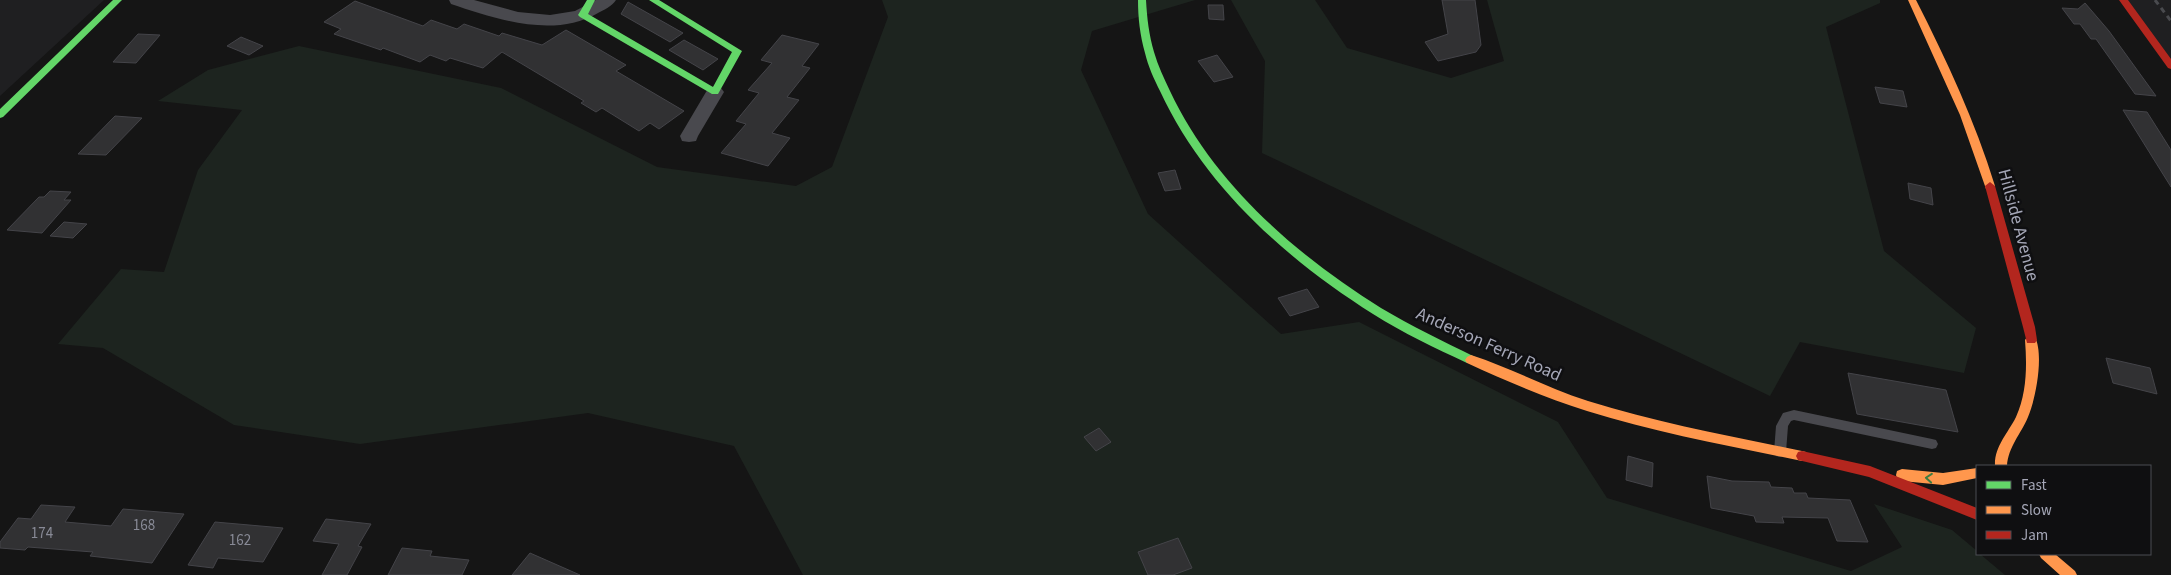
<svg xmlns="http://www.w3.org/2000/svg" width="2171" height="575" viewBox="0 0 2171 575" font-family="'Source Sans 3',sans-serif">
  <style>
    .built { fill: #1f1f21 }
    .green { fill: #1d241f }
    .building { fill: #313133; stroke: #444449 }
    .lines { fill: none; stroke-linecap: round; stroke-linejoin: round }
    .lane { fill: #49494e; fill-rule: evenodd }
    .street { fill: #49494e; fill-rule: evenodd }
    .fast { fill: #63d668; fill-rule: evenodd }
    .slow { fill: #ff974d; fill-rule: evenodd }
    .jam { fill: #b3261e; fill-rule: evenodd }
    .rail { stroke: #494a4e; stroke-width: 3; stroke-dasharray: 5.5 4.5; stroke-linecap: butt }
    .oneway { stroke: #3d7c41 }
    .labels { text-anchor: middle; stroke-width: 5; stroke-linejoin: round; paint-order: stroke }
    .number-label { font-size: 15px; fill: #888a96 }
    .street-label { font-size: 18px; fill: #a5a7b7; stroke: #0f0f11 }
  </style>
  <rect width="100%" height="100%" fill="#151515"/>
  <path class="built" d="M0,0h104l-104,96z
    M2123,0h48v66z"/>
  <path class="green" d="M882,0h313l-103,31 -11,39 67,144 133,120 78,-12 199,100 49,76 244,73 51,-24 -28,-43 78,26 25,21v3h3l25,21h-1202l-69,-129 -146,-33 -228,31 -126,-19 -131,-77 -45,-4 63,-75 43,3 34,-102 44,-60 -84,-9 50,-31 91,-24 202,42 156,79 139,19 36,-19 56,-150z
    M1231,0h84l32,48 104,30 53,-17 -17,-61h393v3l-54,24 58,224 92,77 -12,45 -164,-31 -30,54 -508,-243 3,-92z"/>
  <path class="building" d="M1442,0h33l6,45 -5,7 -38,9 -13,-19 23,-8z
    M355,1l68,25 8,-6 26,9 7,-5 35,12 3,-3 40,12 24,-15 60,35 -10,6 68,40 -25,18 -9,-6 -11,8 -37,-23 -6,4 -15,-9 3,-2 -82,-49 -19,16 -33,-10 -4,3 -16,-6 -10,7 -37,-14 -2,2 -47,-16 7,-5 -17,-7z
    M628,2l55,31 -13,9 -49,-28z
    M2085,3l24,28 47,65 -21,-2 -39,-55h-5l-11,-15h-6l-12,-16 16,1z
    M1208,5h15l1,15 -15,-1z
    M138,34l22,1 -24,28 -23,-1z
    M782,35l37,9 -17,22 8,2 -23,29 12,3 -27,33 18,5 -22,28 -47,-13 25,-29 -10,-3 23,-28 -11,-3 24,-27 -11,-3z
    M241,37l22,9 -14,9 -22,-9z
    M684,40l34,19 -15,11 -34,-20z
    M1217,55l16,22 -19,5 -16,-21z
    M1875,87l28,4 4,16 -27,-4z
    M2123,110l24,2 24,38v37z
    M115,116l27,2 -36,37 -28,-1z
    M1175,170l6,19 -16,2 -7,-18z
    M1908,183l23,5 2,17 -23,-6z
    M50,191l21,1 -7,8h7l-29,33 -35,-3 32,-33h5z
    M64,222l23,2 -14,14 -23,-2z
    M1307,289l12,18 -29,9 -12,-18z
    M2106,358l44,10 7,26 -44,-11z
    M1848,373l98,17 12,42 -101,-18z
    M1099,428l12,14 -15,9 -12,-14z
    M1628,456l25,7 -1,24 -26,-7z
    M1707,476l25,5 37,1 2,5 21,1 2,5h12l2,5 42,2 18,42 -31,-1 -9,-23 -46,-1 2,6 -28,-1 -2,-6 -43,-8z
    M41,505l34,2 -10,15 46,4 12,-17 61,5 -32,49 -62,-7 3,-4 -65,-5 -3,3 -25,-2v-6l18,-24 13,1z
    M326,519l45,5 -13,22 4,1 -15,28h-25l17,-31 -26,-3z
    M215,522l68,6 -20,34 -45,-4 -5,10 -25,-3z
    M1178,538l14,30 -19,7h-25l-10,-23z
    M402,548l30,3 -2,5 39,4 -7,15h-74z
    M530,553l50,22h-68z"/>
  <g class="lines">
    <path class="lane" d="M1794,410l138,29 4,1 2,4 -2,4 -4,1 -138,-29 -3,1 -3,5 -2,26 -2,4 -4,1 -4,-1 -2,-4 2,-26 7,-13z"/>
    <path class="street" d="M449,0h25l44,12 32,3 25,-4 21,-11h20c-4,6 -12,10 -18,13 -45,26 -102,6 -147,-9z
      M715,86l6,2 3,4 -26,44 -2,5 -7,1 -7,-1 -2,-5 26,-44 3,-4z"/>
    <path class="fast" d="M113,0h9l-119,117 -3,1v-9z
      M587,0h8l-7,14 125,73 19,-35 -83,-52h10l83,51 -24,43h-6l-132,-77 -2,-2z
      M1138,0h8c1,18 3,35 8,52 4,14 10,26 16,39 43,92 126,164 211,217 30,18 62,33 94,49l2,3 -2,3h-8c-32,-15 -64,-30 -94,-49 -87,-55 -169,-128 -213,-223 -6,-12 -12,-25 -15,-38 -5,-18 -7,-35 -7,-53z"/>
    <path class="slow" d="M1908,0h8c31,61 59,121 79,186l-1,3h-8l-1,-3 -25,-71z
      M2031,335l4,2c9,18 1,61 -7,80 -7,17 -20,30 -21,49h-12c-1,-19 13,-33 21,-49 11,-24 11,-52 9,-77l2,-3z
      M1471,355c40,13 77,33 117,46 70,22 142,35 214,50l4,1 2,4 -2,4 -4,1c-72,-15 -145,-28 -215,-50 -41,-13 -81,-30 -120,-48l-2,-3 2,-3z
      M1977,468v10l-34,7 -41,-4 -5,-2 -1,-4 1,-4 5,-2 41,4z
      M2039,554h16l20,17 2,4h-17l-19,-17z"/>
    <path class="jam" d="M2119,0h9l43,59v10l-3,-1z
      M1990,182l5,4 40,141 2,13 -2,3h-8l-4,-16 -38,-141z
      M1802,451l68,15 107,42v12l-108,-43 -71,-17 -2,-4 2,-4z"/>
    <path class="rail" d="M2155,0l16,21"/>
  </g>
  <defs><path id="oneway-chevron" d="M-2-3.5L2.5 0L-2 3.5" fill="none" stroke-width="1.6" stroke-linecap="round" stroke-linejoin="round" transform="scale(1.25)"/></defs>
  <use class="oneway" href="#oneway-chevron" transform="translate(1929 478) rotate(-175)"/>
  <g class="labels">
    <g class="number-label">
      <text x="144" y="530">168</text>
      <text x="42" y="538">174</text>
      <text x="240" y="545">162</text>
    </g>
    <g class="street-label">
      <text transform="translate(2019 225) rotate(75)" y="6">Hillside Avenue</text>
      <text transform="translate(1489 344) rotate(24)" y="6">Anderson Ferry Road</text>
    </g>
  </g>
  <rect x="1976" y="465" width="175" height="90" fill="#0f0f11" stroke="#4b4c53"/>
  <rect x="1986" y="481" width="25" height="8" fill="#63d668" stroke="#4b4c53"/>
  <text x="2021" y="490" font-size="15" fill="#a5a7b7">Fast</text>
  <rect x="1986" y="506" width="25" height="8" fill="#ff974d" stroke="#4b4c53"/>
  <text x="2021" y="515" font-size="15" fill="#a5a7b7">Slow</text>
  <rect x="1986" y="531" width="25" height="8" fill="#b3261e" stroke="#4b4c53"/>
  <text x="2021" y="540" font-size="15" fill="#a5a7b7">Jam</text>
</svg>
